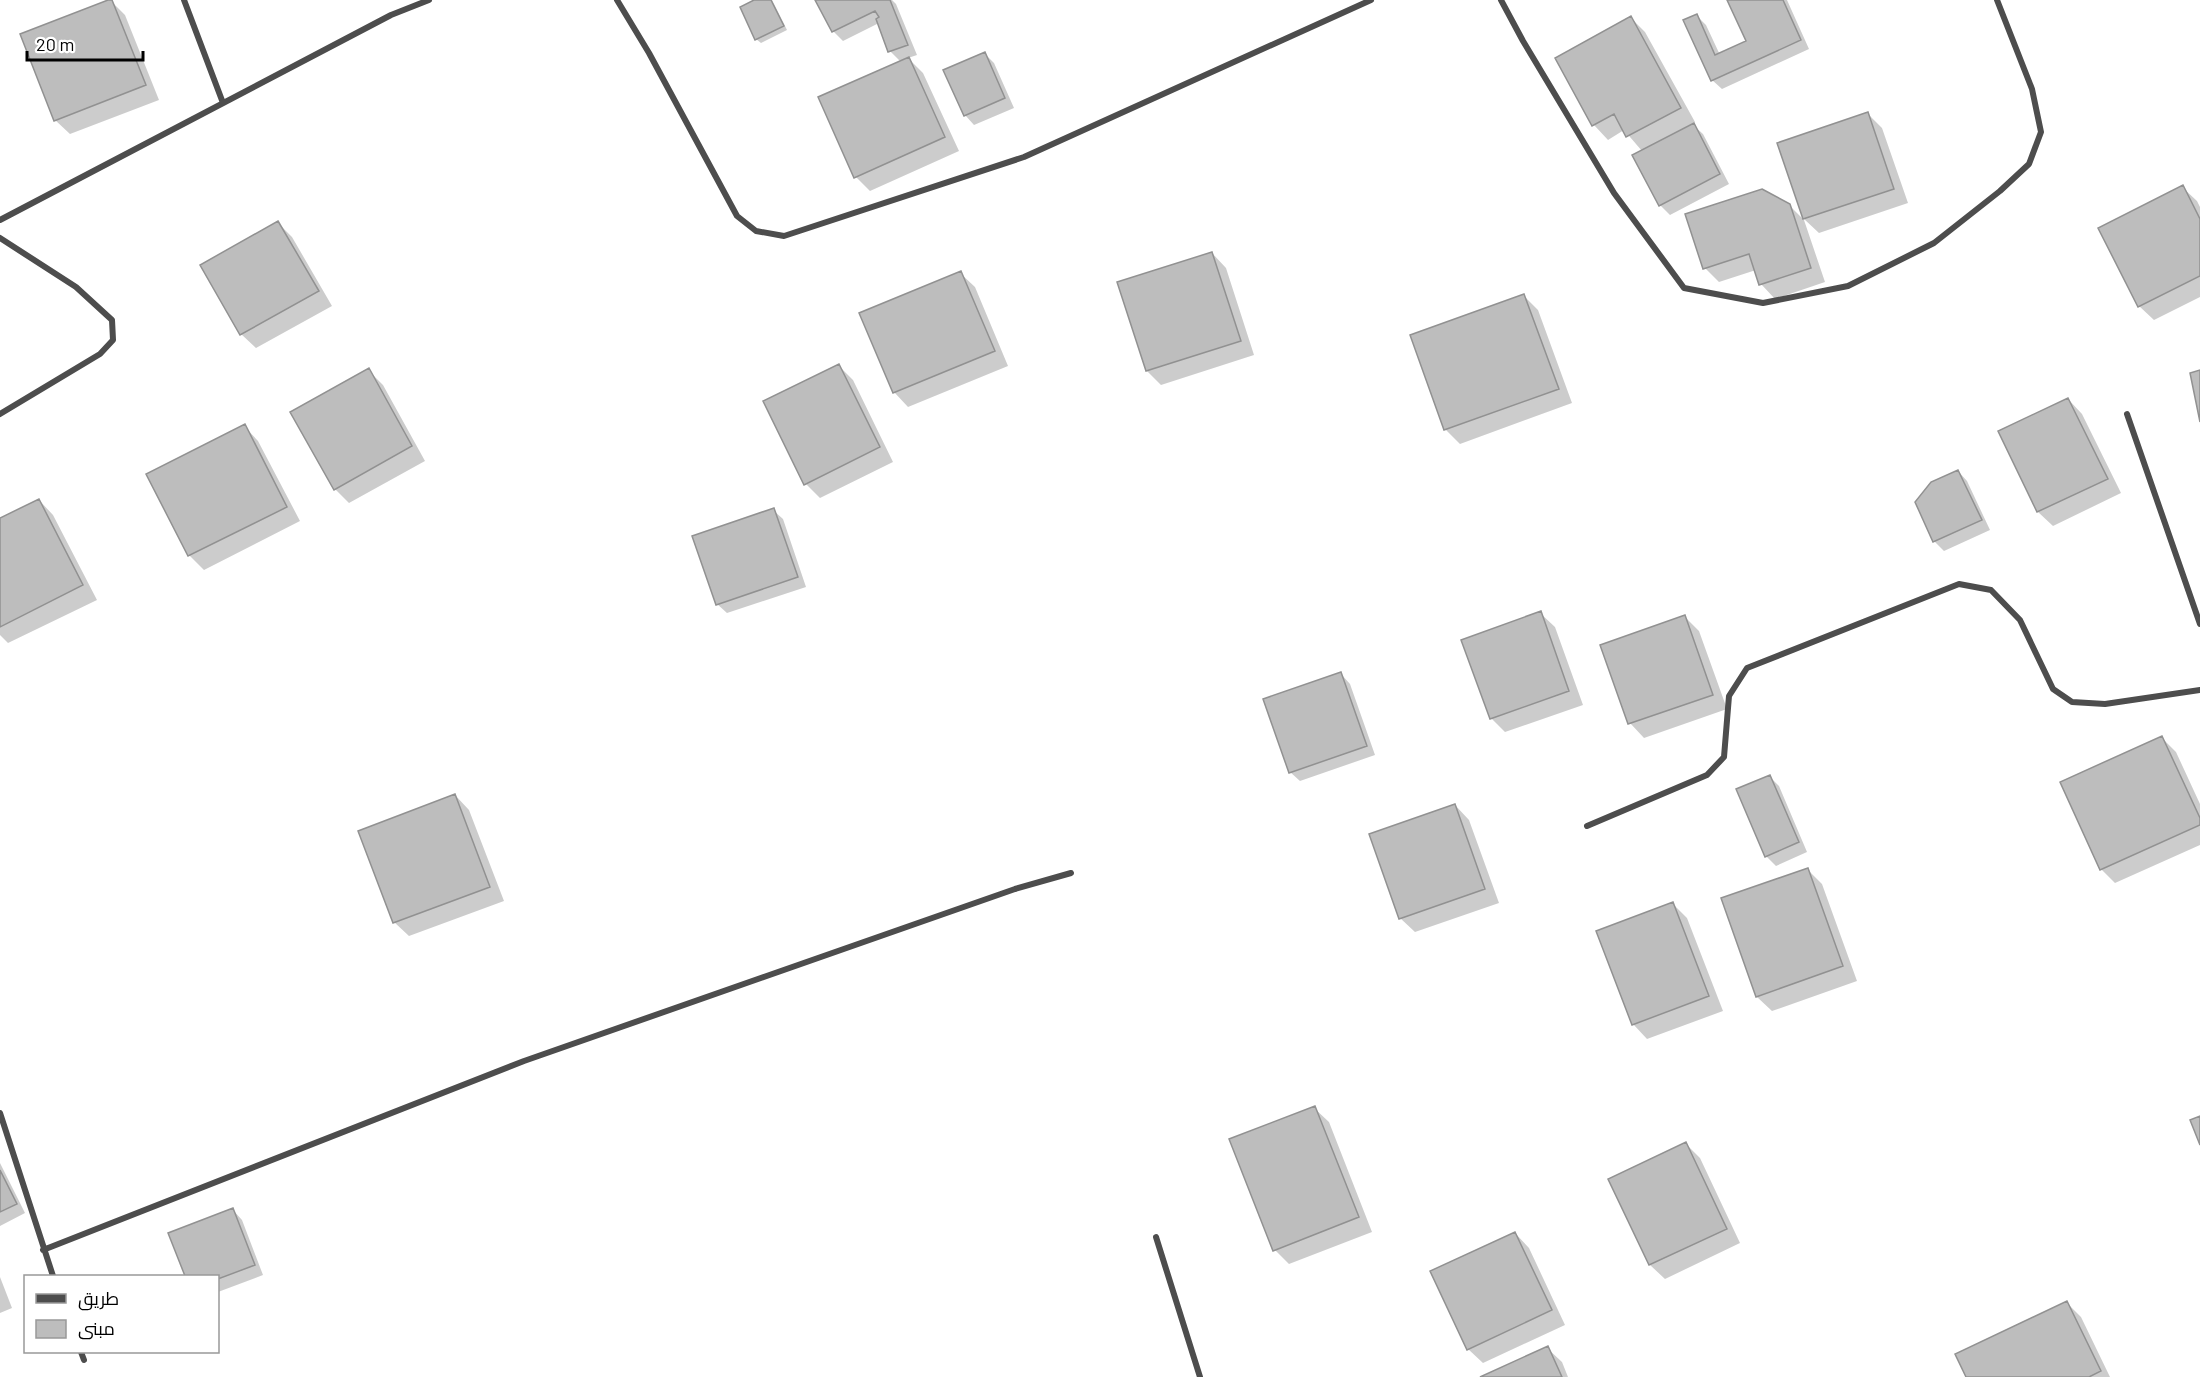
<svg xmlns="http://www.w3.org/2000/svg" width="2200" height="1377" viewBox="0 0 2200 1377" font-family="Barlow,Cairo,sans-serif">
  <style>
    .shadow { fill: #0003 }
    .building { fill: #bdbdbd; stroke: #919191; stroke-width: 1.5 }
    .lines { fill: none; stroke-linecap: round; stroke-linejoin: round }
    .street { stroke: #4d4d4d; stroke-width: 6 }
  </style>
  <rect width="100%" height="100%" fill="#fff"/>
  <path class="shadow" d="M758,0h14l15,30 -26,13 -5,-4z
    M817,0h75l4,4 21,51 -9,3 15,15 36,78 -89,40 -14,-14 45,-115 -11,-11 -11,-28 -36,18 -9,-9z
    M1729,0h58l22,49 -87,40 -10,-9 -15,-64 9,9 14,30 28,-13z
    M111,1l14,14 34,85 -89,34 -15,-14z
    M1631,18l14,14 50,90 -3,2 11,10 26,50 -59,31 -10,-10 -18,-54 -18,-21 -16,10 -14,-15 -37,-67z
    M985,54l9,9 20,45 -40,17 -9,-10z
    M1868,114l14,14 26,75 -89,30 -15,-14 -25,-75z
    M2182,187l15,14 3,6v90l-46,23 -15,-14z
    M1789,205l15,15 21,62 -50,17 -14,-15 -5,-14 -37,12 -14,-14z
    M278,223l14,14 40,69 -76,42 -15,-14z
    M1212,253l14,15 28,87 -93,30 -14,-14z
    M960,273l15,14 33,79 -100,41 -14,-15z
    M1524,296l14,14 34,93 -112,41 -14,-14 -34,-94z
    M839,366l14,14 40,82 -73,36 -14,-14z
    M368,370l15,15 42,76 -76,42 -14,-14z
    M2068,399l14,15 39,79 -68,33 -15,-14 -38,-80z
    M244,426l14,15 42,80 -96,49 -15,-15 -41,-80z
    M1958,471l9,10 23,49 -46,21 -9,-9 -18,-39z
    M39,500l14,15 44,85 -89,43 -8,-8v-115z
    M773,510l10,9 23,68 -79,26 -10,-9z
    M1540,613l15,14 28,78 -78,27 -14,-14z
    M1685,617l14,14 28,78 -83,29 -14,-15 -28,-77z
    M1341,674l9,10 25,71 -75,26 -10,-9z
    M2162,738l14,14 24,52v41l-85,38 -14,-14z
    M1770,777l9,9 28,66 -31,14 -10,-10z
    M455,795l14,15 35,91 -95,35 -15,-14z
    M1455,805l14,15 30,83 -84,29 -15,-14z
    M1807,869l15,15 35,97 -85,30 -15,-14 -34,-98z
    M1673,904l14,14 36,93 -76,28 -14,-15z
    M1314,1108l15,14 43,110 -83,32 -14,-14z
    M1686,1144l14,14 40,85 -75,36 -15,-14 -40,-85z
    M0,1163l25,50 -25,13z
    M233,1210l9,10 21,55 -45,17v-16h-31l-17,-42z
    M1515,1233l14,15 36,77 -82,38 -15,-14z
    M0,1277l12,31 -12,5z
    M2066,1302l15,15 29,60h-143z
    M1547,1348l15,14 6,15h-84z"/>
  <path class="building" d="M108,0h4l34,85 -92,36 -34,-87z
    M754,0h17l13,26 -29,14 -15,-33z
    M815,0h75l18,45 -20,7 -12,-33 3,-2 -4,-6 -43,21z
    M1727,0h56l18,40 -90,41 -28,-61 14,-6 18,41 31,-14z
    M1631,16l50,92 -55,29 -12,-23 -22,12 -37,-68z
    M985,52l20,46 -41,18 -21,-46z
    M909,57l36,80 -91,41 -36,-81z
    M1868,112l26,77 -91,30 -26,-76z
    M1694,123l26,51 -61,32 -27,-51z
    M2183,185l17,34v57l-62,31 -40,-79z
    M1762,189l28,15 21,64 -52,17 -10,-31 -46,15 -18,-55z
    M278,221l41,70 -79,44 -40,-70z
    M1212,252l29,89 -95,30 -29,-89z
    M961,271l34,80 -102,42 -34,-80z
    M1524,294l35,95 -115,41 -34,-95z
    M839,364l41,83 -76,38 -41,-84z
    M369,368l43,78 -78,44 -44,-78z
    M2200,370v52l-10,-49z
    M2068,398l40,81 -71,33 -39,-81z
    M245,424l42,83 -99,49 -42,-82z
    M1958,470l24,50 -49,22 -18,-40 16,-20z
    M39,499l44,86 -83,42v-109z
    M774,508l24,69 -82,28 -24,-69z
    M1541,611l28,80 -79,28 -29,-79z
    M1685,615l28,80 -85,29 -28,-79z
    M1341,672l26,74 -78,27 -26,-74z
    M2162,736l38,82v7l-100,45 -40,-88z
    M1770,775l29,67 -34,15 -29,-68z
    M455,794l35,93 -97,36 -35,-92z
    M1455,804l30,85 -86,30 -30,-85z
    M1808,868l35,98 -87,31 -35,-99z
    M1673,902l36,94 -77,29 -36,-94z
    M1315,1106l44,111 -86,34 -44,-112z
    M2200,1116v29l-10,-25z
    M1686,1142l41,87 -78,36 -41,-86z
    M0,1170l17,34 -17,8z
    M233,1208l22,57 -37,14v-3h-33l-17,-43z
    M1515,1232l37,78 -85,40 -37,-79z
    M2067,1301l34,70 -12,6h-123l-11,-23z
    M1548,1346l14,31h-82z"/>
  <g class="lines">
    <path class="street" d="M184,0l39,103
      M617,0l32,53 88,163 19,15 28,5 240,-79 347,-157
      M1501,0l22,41 91,152 70,95 79,15 85,-17 86,-43 66,-52 29,-27 12,-32 -9,-43 -35,-89
      M0,220l391,-205 38,-15
      M0,238l76,49 36,33 1,20 -13,14 -100,60
      M2127,414l73,210
      M1587,826l120,-51 17,-18 5,-61 18,-28 212,-84 32,6 29,30 33,69 19,13 33,2 95,-14
      M0,1113l53,163
      M1156,1237l44,140
      M43,1250l481,-189 491,-172 56,-16
      M81,1352l3,8"/>
  </g>
  <rect x="24" y="1275" width="195" height="78" fill="#ffffff" stroke="#999999" stroke-width="1.5"/>
  <rect x="36" y="1294" width="30" height="9" fill="#4d4d4d" stroke="#999999" stroke-width="1.5"/>
  <text x="78" y="1305" font-size="18" fill="#000000">طريق</text>
  <rect x="36" y="1320" width="30" height="18" fill="#bdbdbd" stroke="#999999" stroke-width="1.5"/>
  <text x="78" y="1335" font-size="18" fill="#000000">مبنى</text>
  <path d="M27 51v9h116v-9" fill="none" stroke="#000000" stroke-width="3"/>
  <text x="36" y="51" font-size="18" fill="#000000" stroke="#ffffff" stroke-width="4.5" paint-order="stroke">20 m</text>
</svg>
